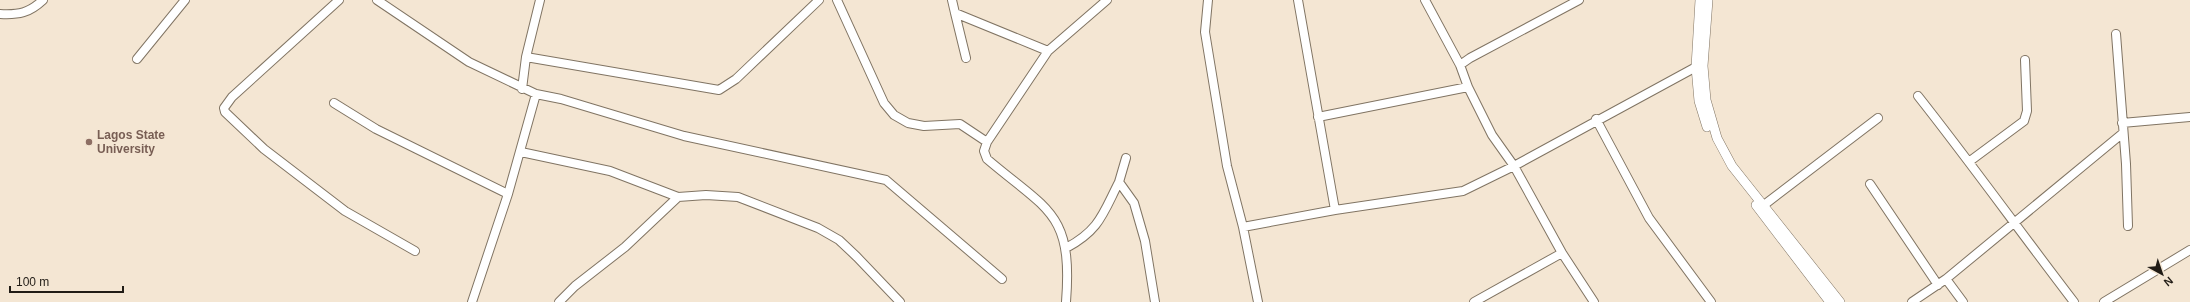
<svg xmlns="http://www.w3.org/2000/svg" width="2190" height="302" viewBox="0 0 2190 302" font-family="Helvetica,sans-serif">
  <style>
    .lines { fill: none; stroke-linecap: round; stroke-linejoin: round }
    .minor-casing { stroke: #807463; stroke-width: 10 }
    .tertiary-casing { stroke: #807463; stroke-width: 10 }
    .minor { stroke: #fff; stroke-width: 8 }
    .tertiary { stroke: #fff; stroke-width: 9 }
    .education-dot { fill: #8d6e63; stroke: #f4e6d3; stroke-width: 1.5 }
    .labels { text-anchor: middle; stroke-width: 3; stroke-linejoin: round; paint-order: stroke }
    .education-label { font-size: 12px; font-weight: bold; fill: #785e54; stroke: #f4e6d3; text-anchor: start }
  </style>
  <rect width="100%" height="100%" fill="#f4e6d3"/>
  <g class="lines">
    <g class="minor-casing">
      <path id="minor" d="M339,0l-107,97 -8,11 1,4 39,37 81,62 70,40
        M377,0l92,62 67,32 25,5 123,37 202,44 116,99
        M837,0l47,103 10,12 14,8 16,3 36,-2 27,18
        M952,0l3,13 93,38
        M1208,0l-3,32 22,134 16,61 15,75
        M1298,0l37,210
        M1425,0l35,65 8,22 24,48 22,31 48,87 32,49
        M955,13l11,45
        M0,14c19,1 29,-1 43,-14
        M2116,34l10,130 2,62
        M526,57l193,33 17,-11 83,-79
        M137,59l48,-59
        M1460,65l10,-7 109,-58
        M522,89l4,-32 14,-57
        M1918,96c53,67 103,137 156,206
        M334,103l42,26 132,65
        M1318,117l150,-30
        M1596,119l53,99 62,84
        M2122,123l68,-6
        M521,152l89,19 68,26 28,-2 32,2 80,31 21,12 18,17 43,45
        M1126,158l-7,24 15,21 11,38 10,61
        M1970,161l54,-40 3,-10 -2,-51
        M1870,184l68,101
        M1764,205l114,-87
        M1243,227l92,-17 128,-19 51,-25 182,-99
        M1066,248c34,-18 37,-35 53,-66
        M1946,279l17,23
        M472,302l36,-108 28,-100
        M559,302l16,-16 50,-39 53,-50
        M1066,302c7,-90 -18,-91 -79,-143l-3,-8 3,-9 61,-91 59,-51
        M1474,302l88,-49
        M1912,302l34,-23 177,-146
        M2104,302l86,-52"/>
    </g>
    <g class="tertiary-casing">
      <path id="tertiary" d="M1700,0l-4,67 3,34 8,26
        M1708,0l-5,66 3,34 11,38 15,28 108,136
        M1756,205l74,97"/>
    </g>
    <use href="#minor" class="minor"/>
    <use href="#tertiary" class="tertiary"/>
  </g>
  <circle class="education-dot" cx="89" cy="142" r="4"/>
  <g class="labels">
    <g class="education-label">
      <text x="97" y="139">Lagos State<tspan x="97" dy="14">University</tspan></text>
    </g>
  </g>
  <g transform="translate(2162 274) rotate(140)" stroke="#f4e6d3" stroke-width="3" paint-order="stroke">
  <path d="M0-3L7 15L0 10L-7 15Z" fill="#211c16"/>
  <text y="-6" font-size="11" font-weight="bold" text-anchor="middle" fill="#211c16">N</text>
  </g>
  <path d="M10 286v6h113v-6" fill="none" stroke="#211c16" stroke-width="2"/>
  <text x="16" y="286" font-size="12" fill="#211c16" stroke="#f4e6d3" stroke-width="3" paint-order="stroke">100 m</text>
</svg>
